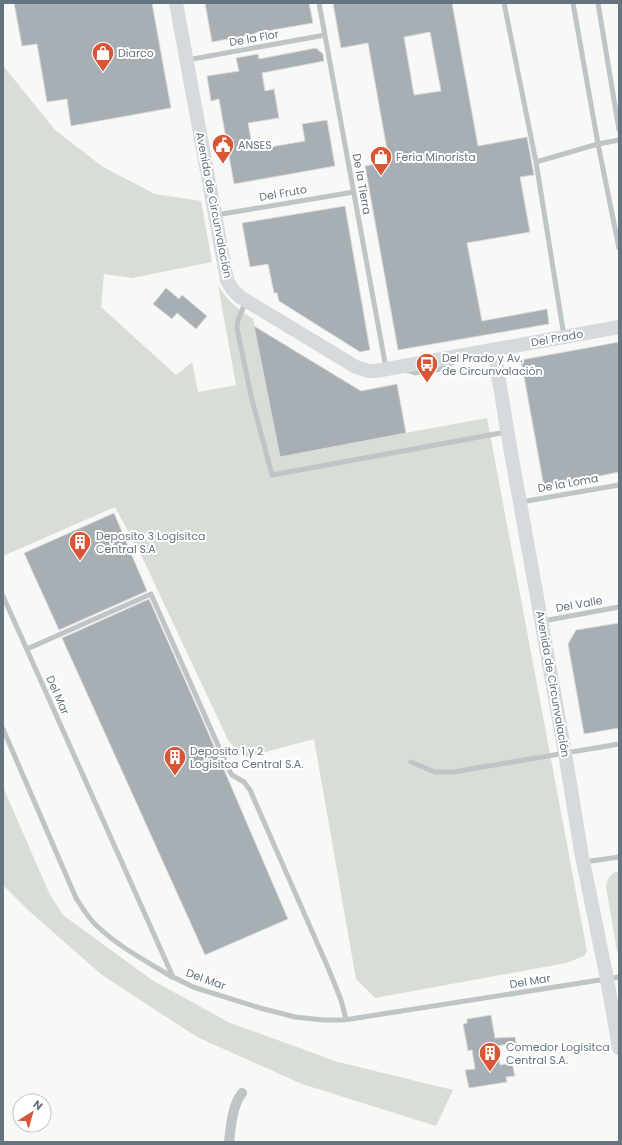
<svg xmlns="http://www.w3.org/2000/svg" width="622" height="1145" viewBox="0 0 622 1145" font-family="Poppins,sans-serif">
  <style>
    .green { fill: #d8ddd5 }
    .building { fill: #a7afb5; stroke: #dadad8; fill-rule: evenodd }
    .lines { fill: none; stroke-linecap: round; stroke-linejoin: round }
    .lane { stroke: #bfc4c7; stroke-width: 5 }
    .street { stroke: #bfc4c7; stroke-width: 10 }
    .secondary { stroke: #d6dadd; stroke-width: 14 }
    .labels { text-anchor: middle; stroke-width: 4; stroke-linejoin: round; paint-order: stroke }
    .street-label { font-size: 11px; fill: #65747f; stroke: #fff }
    .poi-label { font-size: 11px; fill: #65747f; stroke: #fff; text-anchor: start }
  </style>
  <rect width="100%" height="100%" fill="#f8f8f6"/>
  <path class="green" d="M3,63l2,5 50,62 48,37 52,27 46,7 11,61 -80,16 -28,-4 -3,33 75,68 16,-13 6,30 38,-7 -18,-100c10,17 19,23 35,34l27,137 207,-38 100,533 -3,5 -18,7 -191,35 -19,-19 -42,-240 -68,18 -17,-15 -86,-183 -28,-52 -112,49z
    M3,787l47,108 13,20 89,65 76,42 110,40 115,28 -17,36 -134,-42 -105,-47 -95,-62 -74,-65 -25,-25z
    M615,872h4v81l-2,-2 -11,-64c1,-7 3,-11 9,-15z"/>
  <path class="building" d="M14,3h138l19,105 -100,18 -4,-27 -20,3 -10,-58 -15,2z
    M205,3h104l4,20 -58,10v1l-43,8z
    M333,3h119l26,143 49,-9 7,38 -14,2 10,55 -63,11 15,78 65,-12 2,15 -151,26 -33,-184 24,-5 -21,-118 -27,5zM430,32l11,59 -27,4 -10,-58z
    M316,48l7,6 1,7 -62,12 3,18 9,-2 5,29 -31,5 5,27 52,-9 -3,-17 25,-4 8,46 -101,18 -15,-85 -8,2 -4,-25 32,-5 -3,-13 22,-4 1,5z
    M345,206l25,144 -10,2 -81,-51 -2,-8h-3l-6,-29 -18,3 -8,-44z
    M166,288l13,11 3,-4 25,21 -11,13 -19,-16 -5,6 -19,-15z
    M254,326l107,65 36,-7 9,49 -126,24z
    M619,342v130l-75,15 -23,-127z
    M114,513l33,78 -88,39 -35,-77z
    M149,599l55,124 84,196 -83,36 -143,-317z
    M619,623v105l-35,6 -16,-90 8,-14z
    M491,1015l4,23 20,-1 1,6 -20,3 4,19 12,-2 3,13 -9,1 1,5 -38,6 -4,-18 10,-1 -3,-19 -4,1 -5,-27 4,-1v-4z"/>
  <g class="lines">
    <path class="lane" d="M319,3l67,365
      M504,3l32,159 28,174
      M573,3l25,141 21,104
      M598,3l21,127
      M187,60l138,-25
      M536,162l62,-18 21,-4
      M216,215l138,-23
      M246,301l-8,19 -1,8 14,68 21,79 234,-43
      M406,370l9,3 26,-4 12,-7
      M521,502l98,-17
      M3,596l170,381 20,10 67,21 35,9 28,3h21l275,-43
      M543,621l76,-14
      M27,649l124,-55 78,176 3,5 12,7 6,8 79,180 12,30 5,19
      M3,729l73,169c6,9 12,20 21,28 22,21 49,35 75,51
      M411,762l24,10h18l166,-28
      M584,862l35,-5"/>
    <path class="street" d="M229,1142c2,-16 3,-36 13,-49"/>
    <path class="secondary" d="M176,3l51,277 5,9 8,8 116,70 13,4h7l243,-44
      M494,350l16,97 55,306 16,98 26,128 12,69"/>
  </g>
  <defs>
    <g id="shop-pin" transform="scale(1.15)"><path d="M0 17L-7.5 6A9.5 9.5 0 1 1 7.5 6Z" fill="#d85536" stroke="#fff"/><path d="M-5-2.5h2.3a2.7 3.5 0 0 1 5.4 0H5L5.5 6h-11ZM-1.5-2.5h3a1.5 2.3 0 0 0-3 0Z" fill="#fff"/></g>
    <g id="civic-pin" transform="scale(1.15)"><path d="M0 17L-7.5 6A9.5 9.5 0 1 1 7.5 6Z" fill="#d85536" stroke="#fff"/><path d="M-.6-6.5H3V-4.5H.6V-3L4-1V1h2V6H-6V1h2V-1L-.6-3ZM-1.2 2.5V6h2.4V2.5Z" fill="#fff"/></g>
    <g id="bus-pin" transform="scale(1.15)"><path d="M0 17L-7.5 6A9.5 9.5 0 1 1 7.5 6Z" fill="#d85536" stroke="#fff"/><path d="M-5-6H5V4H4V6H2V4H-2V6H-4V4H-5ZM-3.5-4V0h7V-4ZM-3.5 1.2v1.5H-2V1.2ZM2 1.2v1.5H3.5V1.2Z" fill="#fff"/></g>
    <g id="building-pin" transform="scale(1.15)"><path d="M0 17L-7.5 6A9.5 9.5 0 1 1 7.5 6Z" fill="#d85536" stroke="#fff"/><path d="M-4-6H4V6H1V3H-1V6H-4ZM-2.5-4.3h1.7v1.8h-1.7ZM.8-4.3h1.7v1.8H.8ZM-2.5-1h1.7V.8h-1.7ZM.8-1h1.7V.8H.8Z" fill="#fff"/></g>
  </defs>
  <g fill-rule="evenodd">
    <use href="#shop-pin" x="103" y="53"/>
    <use href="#civic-pin" x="223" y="145"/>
    <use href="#shop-pin" x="381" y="157"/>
    <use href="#bus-pin" x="427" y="364"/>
    <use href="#building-pin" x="80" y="542"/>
    <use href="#building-pin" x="175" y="757"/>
    <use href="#building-pin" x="490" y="1053"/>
  </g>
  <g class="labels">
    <g class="street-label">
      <text transform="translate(254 38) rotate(-10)" y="4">De la Flor</text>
      <text transform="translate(362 184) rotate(80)" y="4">De la Tierra</text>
      <text transform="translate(283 193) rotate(-10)" y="4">Del Fruto</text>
      <text transform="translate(214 205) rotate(79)" y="4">Avenida de Circunvalación</text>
      <text transform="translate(557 338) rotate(-10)" y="4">Del Prado</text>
      <text transform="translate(568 483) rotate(-10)" y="4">De la Loma</text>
      <text transform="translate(579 604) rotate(-10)" y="4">Del Valle</text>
      <text transform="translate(553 684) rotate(80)" y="4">Avenida de Circunvalación</text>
      <text transform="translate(58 695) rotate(66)" y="4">Del Mar</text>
      <text transform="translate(206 979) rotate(20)" y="4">Del Mar</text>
      <text transform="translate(530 981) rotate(-9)" y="4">Del Mar</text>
    </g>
    <g class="poi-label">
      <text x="118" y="57">Diarco</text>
      <text x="238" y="149">ANSES</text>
      <text x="396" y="161">Feria Minorista</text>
      <text x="442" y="362">Del Prado y Av.<tspan x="442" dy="13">de Circunvalación</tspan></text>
      <text x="96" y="540">Deposito 3 Logisitca<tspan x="96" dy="13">Central S.A</tspan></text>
      <text x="190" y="755">Deposito 1 y 2<tspan x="190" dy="13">Logisitca Central S.A.</tspan></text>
      <text x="506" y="1051">Comedor Logisitca<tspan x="506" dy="13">Central S.A.</tspan></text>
    </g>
  </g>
  <rect width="622" height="1145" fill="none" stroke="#65747f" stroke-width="8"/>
  <g transform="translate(32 1113) rotate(37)"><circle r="19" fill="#ffffff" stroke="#c1c7cc"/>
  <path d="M0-3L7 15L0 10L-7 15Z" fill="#d85536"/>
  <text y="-6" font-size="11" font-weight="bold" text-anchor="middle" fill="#65747f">N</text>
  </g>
</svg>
